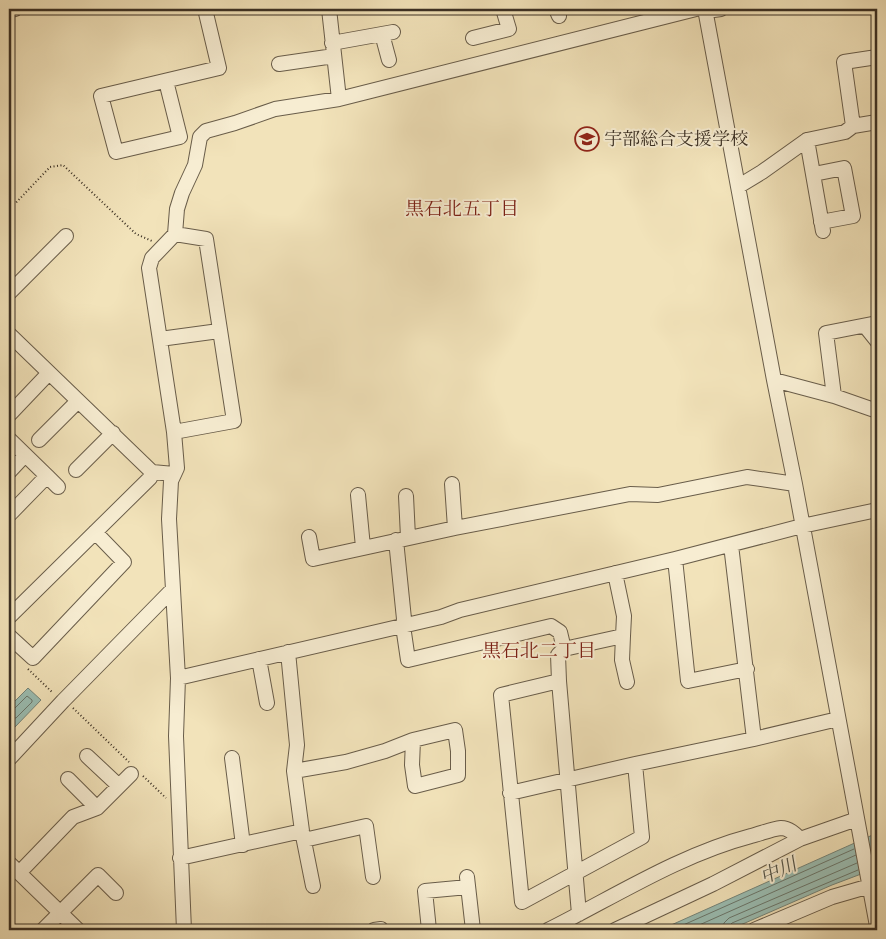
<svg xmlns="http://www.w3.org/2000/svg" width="886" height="939" viewBox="0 0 886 939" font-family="'Old Standard TT','Noto Serif JP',serif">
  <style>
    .water { fill: #9bbeb3; stroke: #75857a }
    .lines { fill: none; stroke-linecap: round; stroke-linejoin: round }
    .shore { stroke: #6b776c; stroke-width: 1 }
    .minor-casing { stroke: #695d4a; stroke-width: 16 }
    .path { stroke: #3b3024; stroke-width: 2; stroke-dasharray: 1 2.5; stroke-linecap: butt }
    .minor { stroke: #f7edd2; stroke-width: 14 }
    .labels { text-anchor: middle; stroke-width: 4; stroke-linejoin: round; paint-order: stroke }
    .poi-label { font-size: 18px; fill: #3b3024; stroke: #f7edd2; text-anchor: start }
    .neighbourhood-label { font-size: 19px; fill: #7a1f14; stroke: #f7edd2 }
    .water-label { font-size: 19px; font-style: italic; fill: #535448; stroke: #f7edd2 }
  </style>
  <rect width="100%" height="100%" fill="#f2e3ba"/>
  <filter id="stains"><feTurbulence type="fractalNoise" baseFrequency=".004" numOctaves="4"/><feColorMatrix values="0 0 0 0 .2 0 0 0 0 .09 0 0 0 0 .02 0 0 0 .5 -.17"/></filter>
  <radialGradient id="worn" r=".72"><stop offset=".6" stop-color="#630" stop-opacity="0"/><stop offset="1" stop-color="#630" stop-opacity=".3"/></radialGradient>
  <path class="water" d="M28,688l13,12 -26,27 -6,-6v-14z
    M877,833v35l-45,17 -103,45h-69z"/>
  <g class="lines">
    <path class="shore" d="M9,710l5,-1 13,-13 5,4v2l-16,16h-7
      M672,930l182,-81
      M688,930l168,-75
      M722,930l2,-7 5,-5 128,-55
      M729,930v-4l3,-3 126,-53"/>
    <g class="minor-casing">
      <path id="minor" d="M329,9l10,90
        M556,9l3,7
        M705,9l69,371 21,104 82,442
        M9,10l6,-1
        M706,11l15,-2
        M382,34l7,26
        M473,38l36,-9 -6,-20
        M332,43l61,-11
        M279,64l55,-8
        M166,81l14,56 -64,15 -15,-56 118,-28 -14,-59
        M853,126l-9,-64 33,-5
        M807,140l16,91
        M814,174l30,-6 9,48 -32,6
        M739,186l23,-14 45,-32 38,-8 8,-6 24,-4
        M9,293l57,-57
        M865,326l12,15
        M9,334l143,138 22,2
        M160,339l59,-8
        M774,380l60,16 43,15
        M834,396l-8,-63 51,-10
        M9,415l39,-41
        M174,432l60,-11 -28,-182 -31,-5
        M9,439l38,37 -38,39
        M39,440l39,-39
        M76,470l37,-37
        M9,472l16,-17
        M47,476l11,11
        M452,484l3,44
        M358,495l5,52
        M406,496l2,41
        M309,537l4,22 142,-31 175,-34 28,1 89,-18 48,7
        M396,540l8,79 -1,7 5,34 143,-34 9,6 4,17 59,-13 -1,24 5,22
        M731,545l23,194
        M675,559l13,122 59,-12
        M615,573l9,43 -1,20
        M9,617l141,-139 2,-6
        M9,636l24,22 91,-96 -29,-30
        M564,649l-6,6 1,26 20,233
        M288,652l9,93 -3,26 8,60 11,55
        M259,659l8,44
        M178,678l263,-61 19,-7 215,-51 127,-33 75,-16
        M559,681l-58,14 21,207 120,-65 -7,-73
        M87,756l32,30
        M232,758l11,87
        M9,759l54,-58 109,-111
        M294,771l52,-9 39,-11 28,-11 42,-10 3,21v24l-43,11 -3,-21 1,-25
        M68,779l29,29
        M510,793l125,-29 119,-25 84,-20
        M304,840l62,-14 7,51
        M180,858l122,-27
        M9,863l69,67
        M20,872l53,-55 24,-9 34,-34
        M467,877l6,53
        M9,929l1,1
        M43,930l55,-55 18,18
        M184,930l-8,-194 2,-58 -9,-159 2,-38 6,-13 -3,-36 -25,-164 3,-10 23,-24 2,-25 5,-16 13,-28 5,-28 6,-6 29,-8 40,-14 64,-10 357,-90
        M374,930l7,-1
        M429,930l-4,-39 43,-4
        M548,930c66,-33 131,-75 203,-94 9,-2 20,-7 30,-8 8,0 14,6 19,11l57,-20
        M615,930l98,-46 87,-45
        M754,930l78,-33 38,-11"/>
    </g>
    <path class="path" d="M9,210l41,-43 13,-2 73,69 16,7
      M28,669l25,24
      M73,708l56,54
      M143,776l23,22"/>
    <use href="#minor" class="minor"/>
  </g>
  <defs>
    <g id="school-ring" transform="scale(1.25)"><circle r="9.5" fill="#f7edd2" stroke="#8f2418" stroke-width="1.5"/><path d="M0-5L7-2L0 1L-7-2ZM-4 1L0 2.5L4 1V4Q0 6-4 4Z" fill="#8f2418"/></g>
  </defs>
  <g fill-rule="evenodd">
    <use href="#school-ring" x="587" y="139"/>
  </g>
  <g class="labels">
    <g class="poi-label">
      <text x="604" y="145">宇部総合支援学校</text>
    </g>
    <g class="neighbourhood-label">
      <text x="462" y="215">黒石北五丁目</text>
      <text x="539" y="657">黒石北二丁目</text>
    </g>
    <g class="water-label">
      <text transform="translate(778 870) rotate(-24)" y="7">中川</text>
    </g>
  </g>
  <rect width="886" height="939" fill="none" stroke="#f2e3ba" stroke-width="30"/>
  <rect x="10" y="10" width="866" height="919" fill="none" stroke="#3b3024" stroke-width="2.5"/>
  <rect x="15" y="15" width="856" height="909" fill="none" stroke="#3b3024"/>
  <rect width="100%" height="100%" filter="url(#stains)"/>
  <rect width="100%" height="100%" fill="url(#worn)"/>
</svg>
